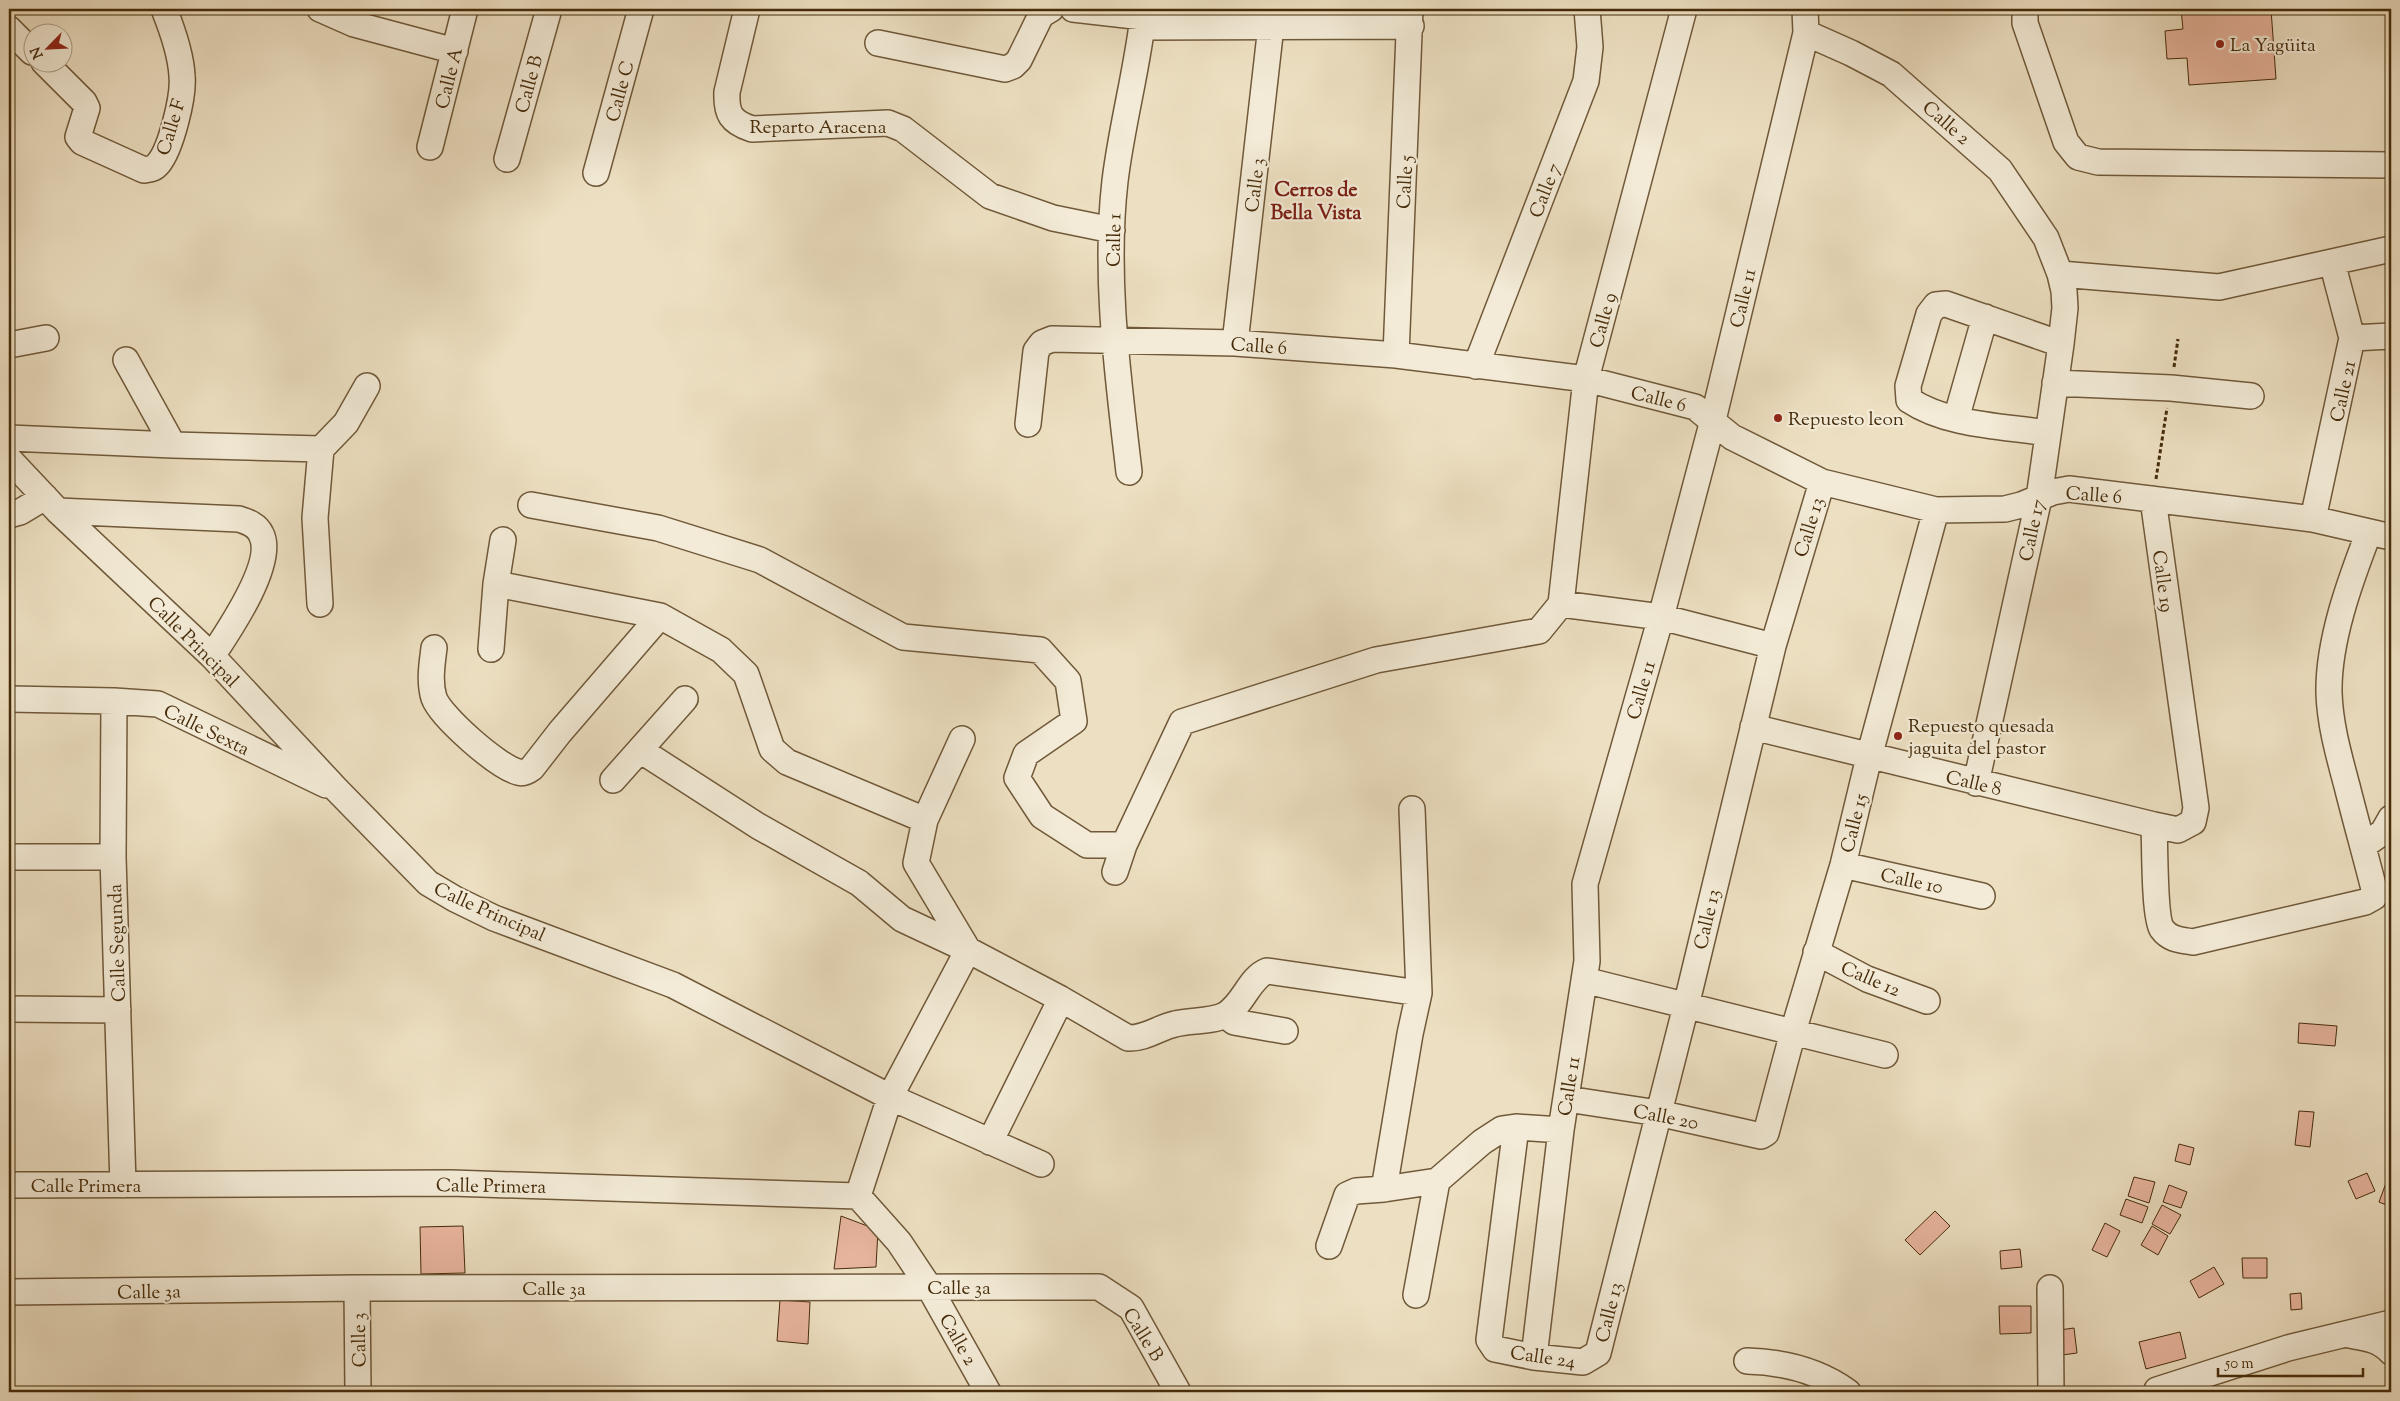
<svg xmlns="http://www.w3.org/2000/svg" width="2400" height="1401" viewBox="0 0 2400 1401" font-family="'Sorts Mill Goudy',serif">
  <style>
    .building { fill: #e8b59e; stroke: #462c0b }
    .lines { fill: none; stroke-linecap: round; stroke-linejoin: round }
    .minor-casing { stroke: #705939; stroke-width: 28 }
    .path { stroke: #462c0b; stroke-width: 3; stroke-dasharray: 4 2.5; stroke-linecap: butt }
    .minor { stroke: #f3ebd7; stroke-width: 25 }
    .poi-dot { fill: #8f2418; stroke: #f3ebd7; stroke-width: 2 }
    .labels { text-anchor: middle; stroke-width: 4.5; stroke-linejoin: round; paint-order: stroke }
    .poi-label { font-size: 19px; fill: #462c0b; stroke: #f3ebd7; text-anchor: start }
    .street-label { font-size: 19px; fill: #462c0b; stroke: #f3ebd7 }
    .neighbourhood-label { font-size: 20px; font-weight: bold; fill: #7a1f14; stroke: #f3ebd7 }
  </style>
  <rect width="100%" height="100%" fill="#ede0c2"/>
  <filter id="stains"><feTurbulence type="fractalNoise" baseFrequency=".004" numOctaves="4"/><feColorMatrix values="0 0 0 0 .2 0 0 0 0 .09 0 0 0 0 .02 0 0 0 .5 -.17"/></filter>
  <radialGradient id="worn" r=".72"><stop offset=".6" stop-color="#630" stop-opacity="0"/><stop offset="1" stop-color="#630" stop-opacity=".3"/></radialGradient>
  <path class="building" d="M2181,9h90l5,70 -87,6 -2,-27 -20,1 -2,-28 18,-2z
    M2299,1023l38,3 -2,20 -37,-3z
    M2299,1111l15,1 -4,35 -15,-2z
    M2179,1144l15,4 -4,17 -15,-4z
    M2367,1173l8,18 -19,8 -8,-18z
    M2134,1177l21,5 -6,21 -21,-7z
    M2386,1183l5,2v22l-12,-5z
    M2169,1185l18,7 -6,16 -18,-6z
    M2126,1199l22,8 -6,16 -22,-8z
    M2162,1205l19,10 -11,19 -18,-10z
    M1935,1211l15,15 -30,29 -15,-15z
    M841,1216l37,14 -2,37 -42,2z
    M2105,1223l15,8 -13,26 -15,-7z
    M463,1226l2,47 -44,1 -1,-47z
    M2152,1226l16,10 -10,19 -17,-10z
    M2020,1249l2,18 -21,2 -1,-18z
    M2242,1258h25v20h-24z
    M2214,1267l10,17 -25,14 -9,-17z
    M2301,1293l1,16 -11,1 -1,-16z
    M780,1300l30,2 -2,42 -31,-3z
    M1999,1306h32v27l-31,1z
    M2074,1328l3,25 -22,3 -3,-25z
    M2180,1332l6,26 -40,11 -7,-27z"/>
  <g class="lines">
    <g class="minor-casing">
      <path id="minor" d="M320,9l34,15 101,27
        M747,9l-20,83c-1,22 4,30 25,37l136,-6 15,6 87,67 63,22 59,12
        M1073,9l70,8
        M2025,9v14l41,119 12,15 20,5 293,3
        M1142,27l269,-1
        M9,29l23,23
        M1806,33l45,20 40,21 109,96 46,68 14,36 4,17 1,17 -4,36 -22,154 -63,285
        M878,43l127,26 8,-3 6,-6 22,-45 10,-6
        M44,62l40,40 3,6 -9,29 4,5 62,28c6,-1 10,-1 14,-6 13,-15 26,-68 24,-88 -1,-22 -10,-47 -18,-67
        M430,147l35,-138
        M507,159l42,-150
        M596,173l45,-164
        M2060,274l159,13 172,-38
        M2352,338l39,-2
        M1235,343l36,-317
        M9,345l37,-7
        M1396,355l14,-346
        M126,360l47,85
        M1476,366l110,-285 4,-34 -3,-38
        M2055,383l116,5 80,8
        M1956,419l29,-102
        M1028,424l8,-73 6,-8 10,-4 183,4 161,12 190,24 109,28 37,30 90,45 114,28 69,-1 16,-4 32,-13 16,-3 244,30 78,18
        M2048,433c-44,-7 -100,-7 -139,-33l-1,-14 21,-72 7,-9 10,-1 115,40
        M9,438l164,7 148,4 25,-26 21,-37
        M9,459l49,52 154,145 125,134 91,93 27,16 39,19 179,67 217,112 151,67
        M1129,472c-11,-96 -25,-195 -14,-291 7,-58 23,-114 29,-172
        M531,505l127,23 102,32 143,77 137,13 28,31 6,40 -48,33 -9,24 25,38 45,29h37
        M58,511l181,8c9,3 18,6 22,15 15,28 -33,98 -49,122
        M9,515l11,-3 25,-15
        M2313,519l39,-181 -20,-76
        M496,584l164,32 61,34 25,24 26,75 15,13 138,58
        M320,604l-5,-86 6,-69
        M1561,604l100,13 112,29
        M434,648c-2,16 -5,34 0,50 7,19 64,69 84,74 5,2 10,-1 14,-4l28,-36 100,-116
        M491,649l5,-65 7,-44
        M9,699l105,2 44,3 168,81
        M114,701l-1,156 10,328
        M1753,727l401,98 24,5 15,-8 3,-14 -43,-309
        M962,739l-37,81 -9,43 52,87 93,49 67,39c17,1 32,-11 47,-14 16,-4 36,-2 50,-9 19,-11 24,-37 42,-44l152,22
        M640,750l118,76 101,57 43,36 66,31 -78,147 -32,99
        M613,780l72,-81
        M1412,809l7,184 -9,41 -26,155 53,-8 45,-39 20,-13 14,-2 45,3
        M2154,825c1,19 0,92 8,104 8,11 19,11 31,13l172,-40 9,-5 1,-4c-9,-36 -19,-71 -28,-107 -8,-30 -17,-61 -18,-93 -1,-52 21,-112 40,-161
        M2363,846l20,-14 8,-14
        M9,857h104
        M1843,865l139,31
        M1115,872l9,-27 58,-123 194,-62 163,-29 22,-27 25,-225 98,-370
        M1816,952l51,27 60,22
        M1584,980l301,75
        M9,1009l109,1
        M1225,1015l9,7 51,9
        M1567,1099l91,14 103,23 5,-3 27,-101 50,-167 26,-108 67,-247
        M1516,1127l-27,213 6,9 39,8 49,5 15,-9 88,-347 87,-360 49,-164
        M990,1142l71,-143
        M9,1185l442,-2 407,13 41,46 30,45 59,105
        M1329,1246l18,-51 9,-4 28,-2
        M357,1288l1,104
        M2050,1288l1,104
        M9,1292l348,-4 742,-1 32,21 47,84
        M1416,1295l21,-114
        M2349,1335c17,3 30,4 42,17
        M1534,1357l27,-227 26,-169 -2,-77 76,-267 52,-197 93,-387 -1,-24
        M1747,1361c35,1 72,10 101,31
        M2157,1390l131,-42 103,-25"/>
    </g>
    <path class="path" d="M2174,367l4,-28
      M2156,479l11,-71"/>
    <use href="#minor" class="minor"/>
  </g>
  <g class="poi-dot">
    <circle cx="2220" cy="44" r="5"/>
    <circle cx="1778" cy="418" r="5"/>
    <circle cx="1898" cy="736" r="5"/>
  </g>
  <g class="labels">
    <g class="poi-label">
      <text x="2230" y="51">La Yagüita</text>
      <text x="1788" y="425">Repuesto leon</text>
      <text x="1908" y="732">Repuesto quesada<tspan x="1908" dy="22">jaguita del pastor</tspan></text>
    </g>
    <g class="street-label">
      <text transform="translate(448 78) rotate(-76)" y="7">Calle A</text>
      <text transform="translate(528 84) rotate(-75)" y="7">Calle B</text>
      <text transform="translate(619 91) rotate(-75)" y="7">Calle C</text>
      <text transform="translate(1947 122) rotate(41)" y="7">Calle 2</text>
      <text x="818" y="133">Reparto Aracena</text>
      <text transform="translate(170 127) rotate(-73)" y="7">Calle F</text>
      <text transform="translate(1404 182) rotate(-87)" y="7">Calle 5</text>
      <text transform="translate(1254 185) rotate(-83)" y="7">Calle 3</text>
      <text transform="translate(1544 190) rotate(-69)" y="7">Calle 7</text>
      <text transform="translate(1113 240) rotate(-89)" y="7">Calle 1</text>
      <text transform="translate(1742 298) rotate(-77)" y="7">Calle 11</text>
      <text transform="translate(1602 320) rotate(-75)" y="7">Calle 9</text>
      <text transform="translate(1259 345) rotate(4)" y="7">Calle 6</text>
      <text transform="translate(2342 391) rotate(-78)" y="7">Calle 21</text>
      <text transform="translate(1659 398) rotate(14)" y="7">Calle 6</text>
      <text transform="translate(2094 494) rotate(4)" y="7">Calle 6</text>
      <text transform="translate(1808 527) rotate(-73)" y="7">Calle 13</text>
      <text transform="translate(2031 530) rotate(-78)" y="7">Calle 17</text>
      <text transform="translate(2164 581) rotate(82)" y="7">Calle 19</text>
      <text transform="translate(194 641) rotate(45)" y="7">Calle Principal</text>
      <text transform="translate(1640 690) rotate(-74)" y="7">Calle 11</text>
      <text transform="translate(207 729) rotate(26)" y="7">Calle Sexta</text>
      <text transform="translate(1974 782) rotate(13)" y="7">Calle 8</text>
      <text transform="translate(1853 823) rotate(-76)" y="7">Calle 15</text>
      <text transform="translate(1912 880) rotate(12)" y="7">Calle 10</text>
      <text transform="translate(490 911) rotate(24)" y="7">Calle Principal</text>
      <text transform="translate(1706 919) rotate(-77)" y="7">Calle 13</text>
      <text transform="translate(116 943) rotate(-92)" y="7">Calle Segunda</text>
      <text transform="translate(1871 978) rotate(23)" y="7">Calle 12</text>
      <text transform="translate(1568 1086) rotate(-81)" y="7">Calle 11</text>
      <text transform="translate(1666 1116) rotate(11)" y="7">Calle 20</text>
      <text x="86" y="1192">Calle Primera</text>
      <text transform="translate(491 1185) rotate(1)" y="7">Calle Primera</text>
      <text x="959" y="1294">Calle 3a</text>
      <text x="554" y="1295">Calle 3a</text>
      <text transform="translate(149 1291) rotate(-1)" y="7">Calle 3a</text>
      <text transform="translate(1608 1312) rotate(-76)" y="7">Calle 13</text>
      <text transform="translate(1144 1334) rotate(58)" y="7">Calle B</text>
      <text transform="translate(959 1339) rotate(60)" y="7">Calle 2</text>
      <text transform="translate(358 1340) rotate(-91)" y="7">Calle 3</text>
      <text transform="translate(1543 1356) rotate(8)" y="7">Calle 24</text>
    </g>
    <g class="neighbourhood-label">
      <text x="1316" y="196">Cerros de<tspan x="1316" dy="23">Bella Vista</tspan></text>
    </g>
  </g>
  <rect width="2400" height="1401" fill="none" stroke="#ede0c2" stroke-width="30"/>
  <rect x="10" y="10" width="2380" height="1381" fill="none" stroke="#462c0b" stroke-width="2.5"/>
  <rect x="15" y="15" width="2370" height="1371" fill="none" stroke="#462c0b"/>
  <g transform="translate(48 48) rotate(246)"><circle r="24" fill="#f3ebd7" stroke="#ae9f85"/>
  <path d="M0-4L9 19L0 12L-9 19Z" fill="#8f2418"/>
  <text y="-8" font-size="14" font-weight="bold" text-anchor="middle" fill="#462c0b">N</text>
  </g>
  <path d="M2218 1368v8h145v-8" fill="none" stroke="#462c0b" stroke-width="2.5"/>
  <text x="2225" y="1368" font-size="15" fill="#462c0b" stroke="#f3ebd7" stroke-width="4" paint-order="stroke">50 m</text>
  <rect width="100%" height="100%" filter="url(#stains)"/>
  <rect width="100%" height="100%" fill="url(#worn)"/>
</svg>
